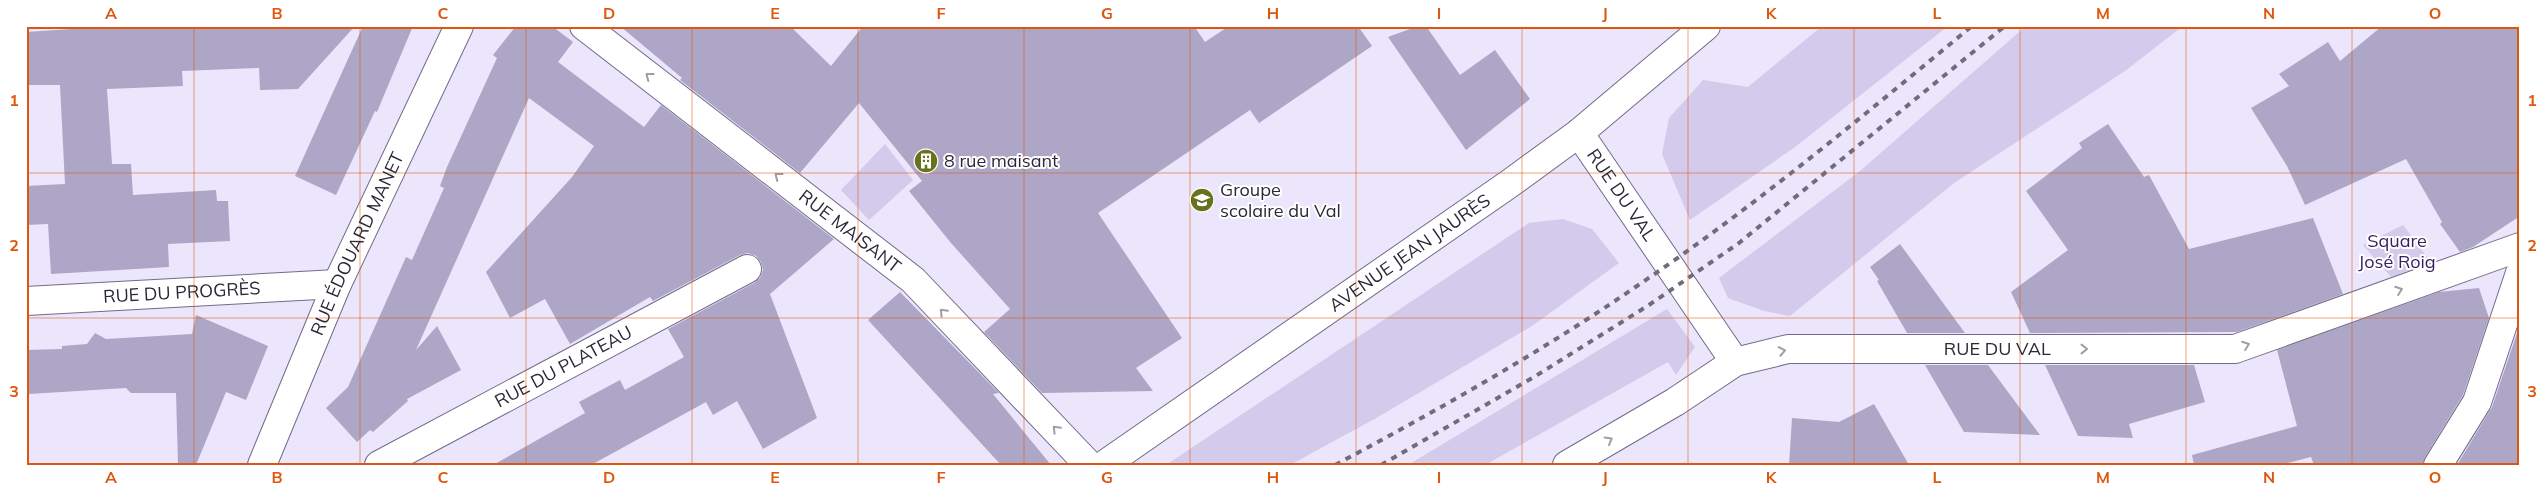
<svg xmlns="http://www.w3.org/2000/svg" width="2546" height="491" viewBox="0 0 2546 491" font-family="Mulish,sans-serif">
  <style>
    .green { fill: #d3caec }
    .building { fill: #aea6c7 }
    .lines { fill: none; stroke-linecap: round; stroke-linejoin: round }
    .street-casing { stroke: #726b89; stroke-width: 30 }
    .street { stroke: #fff; stroke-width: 28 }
    .rail { stroke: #716c7c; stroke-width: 4; stroke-dasharray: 6 6; stroke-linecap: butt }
    .oneway { stroke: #a09ea4 }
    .grid { fill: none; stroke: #df570e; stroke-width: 1; stroke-opacity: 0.55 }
    .labels { text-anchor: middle; stroke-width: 4; stroke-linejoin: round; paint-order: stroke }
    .poi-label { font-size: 18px; fill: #2c2835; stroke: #fff; text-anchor: start }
    .street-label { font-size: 18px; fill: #2c2835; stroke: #fff }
    .park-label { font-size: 18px; fill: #361e5e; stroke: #fff }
    .neatline { fill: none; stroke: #df570e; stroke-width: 2 }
    .grid-label { font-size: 16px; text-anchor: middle; font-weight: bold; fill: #df570e }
  </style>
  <rect width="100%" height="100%" fill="#ebe6fb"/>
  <path class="green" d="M1822,26h126l-153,121 -105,73 -28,-66 7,-36 34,-38 45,7z
    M2026,26h157l-58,45 -171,112 -164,133 -26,-5 -36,-13 -9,-20 141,-107z
    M885,144l28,36 -44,40 -28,-30z
    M1563,219l29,10 27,34 -87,63 -154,91 -88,48h-124l363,-242z
    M2403,225l28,37 -40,15 -28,-32z
    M1667,309l28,38 -19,28 -8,-13 -183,103h-77z"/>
  <path class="building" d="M118,26h237l-57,63 -38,1 -1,-22 -77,3 1,15 -76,3 5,75h19l2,31 83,-5 1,11h11l2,40 -62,3 1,23 -118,7 -3,-50 -22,1v-39l39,-2 -5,-99h-34v-53z
    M363,26h50l-36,86 -2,-1 -39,84 -41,-19z
    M516,26h36l21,16 -15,20 86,65 17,-22 173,134 -64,55 47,124 -54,31 -26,-48 -24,14 -7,-13 -115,63h-98l92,-52 -6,-11 41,-22 5,10 59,-33 -16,-28 86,-46 6,-5 3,-8 -2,-8 -5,-6 -8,-3 -8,2 -87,46 -3,-4 -80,47 -25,-45 -35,19 -24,-46 86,-95 22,-31 -65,-48 -113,252 21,-24 24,44 -54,29 1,2 -35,31 -3,-2 -13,12 -31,-34 22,-21 58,-130 6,3 32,-72 -4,-2 7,-19 50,-109 -4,-3z
    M620,26h170l41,40 32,-40h331l11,16 24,-16h129l14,20 -113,77 -9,-13 -152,103 84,125 -46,30 17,23 -111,2 -58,-61 26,-23 -59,-66 -42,-52 13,-10 -63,-78 -59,70 -120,-93 2,-2z
    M1418,26h8l34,49 35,-25 35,49 -64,51 -78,-113z
    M2382,26h138v190l-47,31 -13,5 -20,-28 2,-2 -36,-63 -101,46 -18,-39 -36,-58 38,-22 -10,-12 49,-32 12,19z
    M2108,124l36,53 5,-2 40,74 124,-31 30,76 -106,38 -207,1 -19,-41 57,-42 -42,-59 56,-43 -3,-5z
    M1900,244l65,89h-58l-30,-52 2,-1 -9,-13z
    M2479,288l10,30 -26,77 -38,62 -3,8h-108l-3,-8 -31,8h-86l-2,-10 105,-29 -20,-76 162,-58z
    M900,292l99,101 -6,1 58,71h-50l-133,-145z
    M196,315l72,31 -22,54 -20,-8 -30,73h-18l-2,-72h-45l-5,-5 -97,6v-8h-3v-36l36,-1v-3l25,-2 8,-11 11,6 86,-5z
    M2519,327l1,138h-63l35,-58z
    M1925,365h63l52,70 -76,-3z
    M2045,365h149l11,37 -76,22 4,14 -55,-2z
    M1874,404l35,61h-120l3,-47 47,4z"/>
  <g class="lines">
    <g class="street-casing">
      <g id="street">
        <path id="s1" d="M584,26l329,254 176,185"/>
        <path id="s2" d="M1579,133l156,229"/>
        <path id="s3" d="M26,301l311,-17"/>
        <path id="s4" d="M262,465l75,-181 122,-258"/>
        <path id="s5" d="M379,465l368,-196"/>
        <path id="s6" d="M1104,465l405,-281 70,-51 127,-107"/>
        <path id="s7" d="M1567,465l108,-63 60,-40 53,-13h447l285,-102"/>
        <path d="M2438,465l39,-63 43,-129"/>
      </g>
    </g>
    <use href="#street" class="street"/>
    <path class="rail" d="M1335,465c103,-55 206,-113 302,-179 117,-79 226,-170 335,-260
      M1381,465l153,-88 115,-72 90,-62 266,-217"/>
  </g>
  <defs><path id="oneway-chevron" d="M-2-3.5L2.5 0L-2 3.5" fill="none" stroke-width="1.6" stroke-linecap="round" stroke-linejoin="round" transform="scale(1.25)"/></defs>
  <g class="oneway">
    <use href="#oneway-chevron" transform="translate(649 76) rotate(-142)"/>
    <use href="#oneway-chevron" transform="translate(778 176) rotate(-142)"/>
    <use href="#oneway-chevron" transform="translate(2399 290) rotate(-20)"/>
    <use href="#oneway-chevron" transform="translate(943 312) rotate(-134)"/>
    <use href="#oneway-chevron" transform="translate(2246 345) rotate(-20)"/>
    <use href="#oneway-chevron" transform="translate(2084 349)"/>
    <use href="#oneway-chevron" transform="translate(1782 351) rotate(-11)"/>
    <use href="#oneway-chevron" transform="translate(1056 429) rotate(-134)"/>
    <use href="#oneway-chevron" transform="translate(1609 440) rotate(-30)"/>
  </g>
  <path class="grid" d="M194,26v439M360,26v439M526,26v439M692,26v439M858,26v439M1024,26v439M1190,26v439M1356,26v439M1522,26v439M1688,26v439M1854,26v439M2020,26v439M2186,26v439M2352,26v439M26,173h2494M26,318h2494"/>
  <defs>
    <g id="building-disc" transform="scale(1.25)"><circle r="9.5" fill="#67721d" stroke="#fff"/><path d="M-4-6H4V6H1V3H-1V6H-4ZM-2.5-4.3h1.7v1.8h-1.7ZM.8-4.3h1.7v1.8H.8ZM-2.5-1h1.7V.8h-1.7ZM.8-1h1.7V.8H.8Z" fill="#fff"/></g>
    <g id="school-disc" transform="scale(1.25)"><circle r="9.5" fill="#67721d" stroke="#fff"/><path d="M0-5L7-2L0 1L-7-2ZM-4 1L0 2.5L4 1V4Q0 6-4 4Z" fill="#fff"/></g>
  </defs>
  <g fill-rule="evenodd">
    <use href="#building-disc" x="926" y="161"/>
    <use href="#school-disc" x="1202" y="200"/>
  </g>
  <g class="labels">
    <g class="poi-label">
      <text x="944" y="167">8 rue maisant</text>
      <text x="1220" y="196">Groupe<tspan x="1220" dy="21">scolaire du Val</tspan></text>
    </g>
    <g class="street-label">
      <text dy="6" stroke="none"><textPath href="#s2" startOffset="75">RUE DU VAL</textPath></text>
      <text dy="6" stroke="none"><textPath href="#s1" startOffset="336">RUE MAISANT</textPath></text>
      <text dy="6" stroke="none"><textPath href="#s4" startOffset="241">RUE ÉDOUARD MANET</textPath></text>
      <text dy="6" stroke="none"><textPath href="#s6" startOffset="372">AVENUE JEAN JAURÈS</textPath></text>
      <text dy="6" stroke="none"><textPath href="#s3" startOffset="156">RUE DU PROGRÈS</textPath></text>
      <text dy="6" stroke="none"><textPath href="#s7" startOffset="461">RUE DU VAL</textPath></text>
      <text dy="6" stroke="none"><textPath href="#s5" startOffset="209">RUE DU PLATEAU</textPath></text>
    </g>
    <g class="park-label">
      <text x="2397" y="247">Square<tspan x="2397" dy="21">José Roig</tspan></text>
    </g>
  </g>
  <rect width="2546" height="491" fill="none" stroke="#ffffff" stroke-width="55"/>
  <rect x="28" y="28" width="2490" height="436" class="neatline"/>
  <g class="grid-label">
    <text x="111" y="19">A</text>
    <text x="277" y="19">B</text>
    <text x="443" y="19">C</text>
    <text x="609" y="19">D</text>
    <text x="775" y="19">E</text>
    <text x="941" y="19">F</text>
    <text x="1107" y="19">G</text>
    <text x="1273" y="19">H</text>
    <text x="1439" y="19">I</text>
    <text x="1605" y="19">J</text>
    <text x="1771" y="19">K</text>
    <text x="1937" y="19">L</text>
    <text x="2103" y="19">M</text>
    <text x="2269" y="19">N</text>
    <text x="2435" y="19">O</text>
    <text x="14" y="106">1</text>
    <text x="2532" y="106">1</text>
    <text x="14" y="251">2</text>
    <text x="2532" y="251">2</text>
    <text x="14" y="397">3</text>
    <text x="2532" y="397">3</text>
    <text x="111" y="483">A</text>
    <text x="277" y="483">B</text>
    <text x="443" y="483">C</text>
    <text x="609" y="483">D</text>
    <text x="775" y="483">E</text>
    <text x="941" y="483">F</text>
    <text x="1107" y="483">G</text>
    <text x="1273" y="483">H</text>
    <text x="1439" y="483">I</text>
    <text x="1605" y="483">J</text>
    <text x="1771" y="483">K</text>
    <text x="1937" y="483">L</text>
    <text x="2103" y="483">M</text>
    <text x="2269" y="483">N</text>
    <text x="2435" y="483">O</text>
  </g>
</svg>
